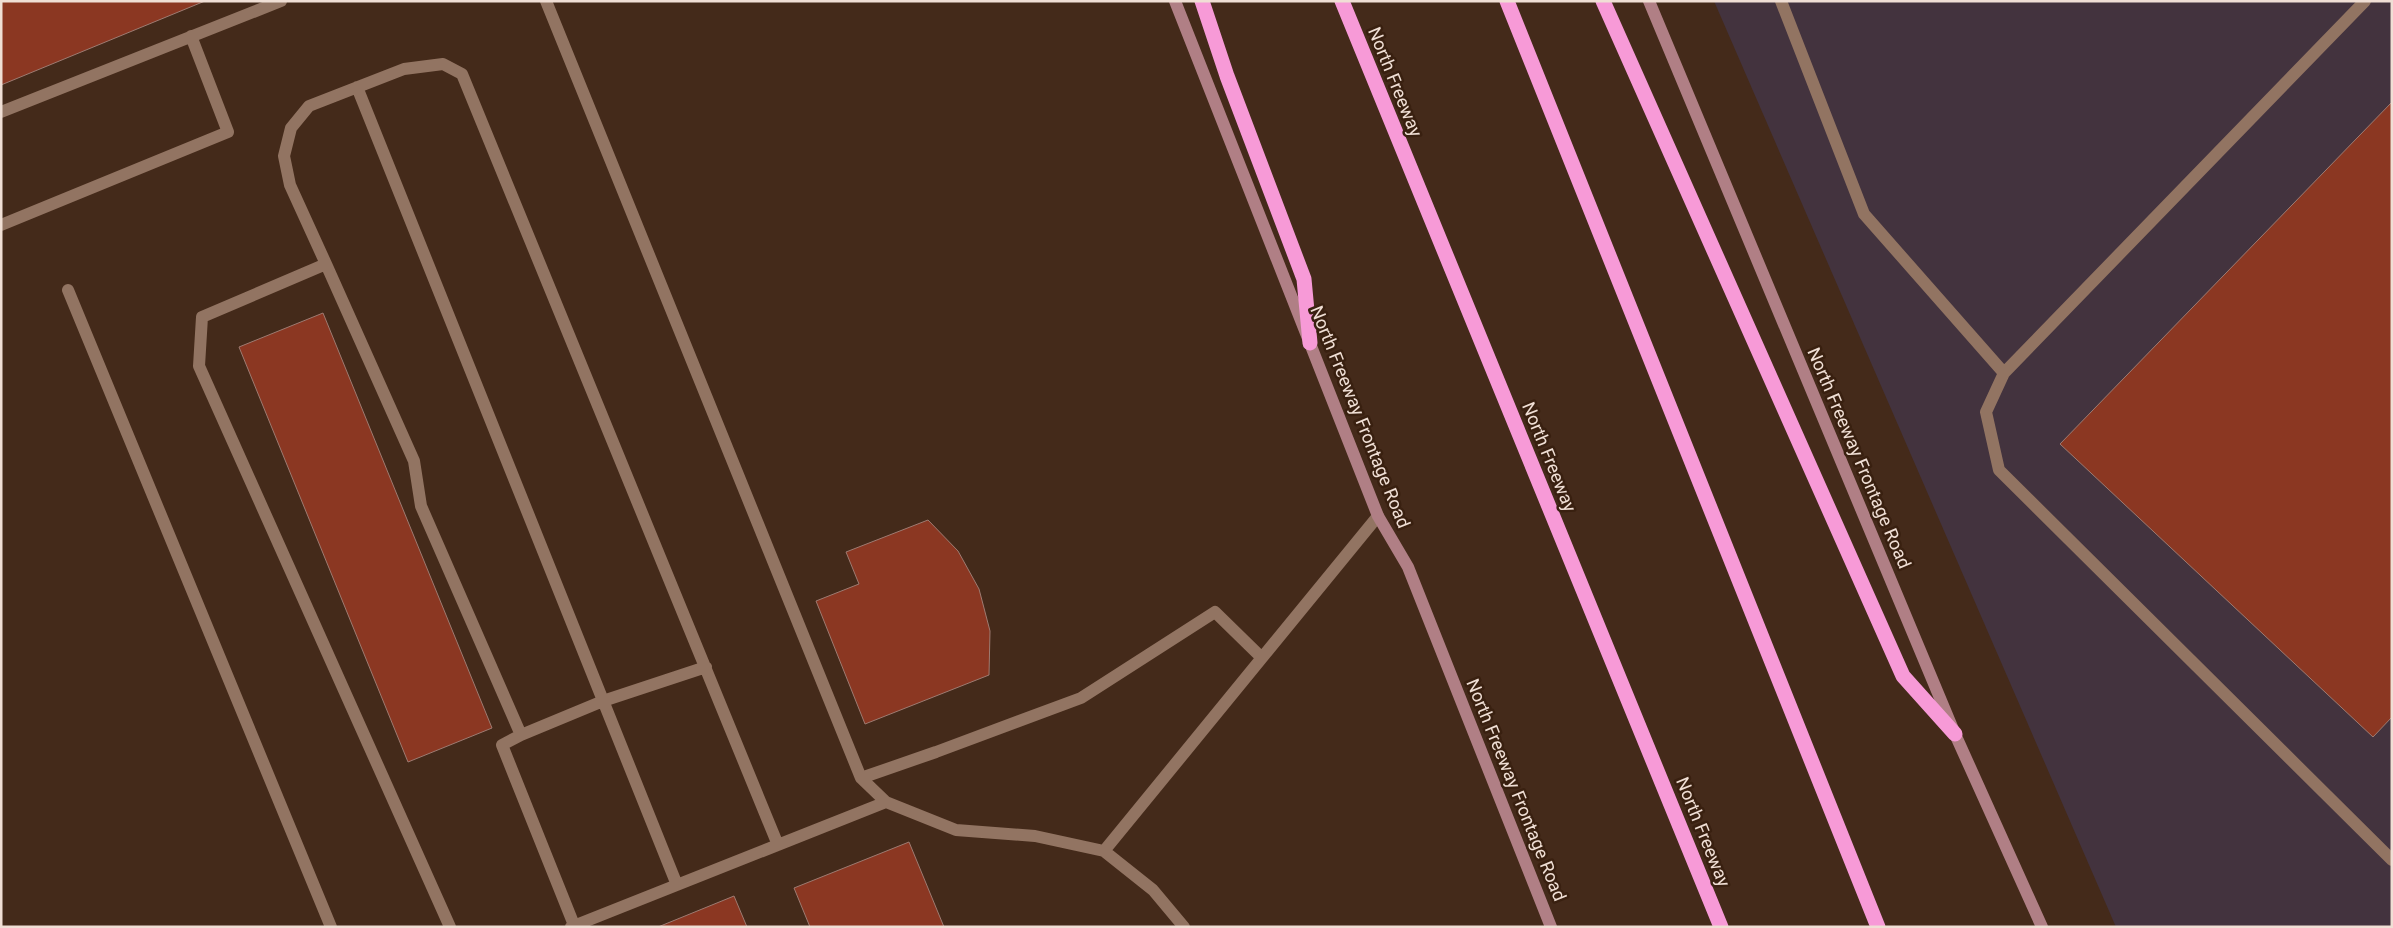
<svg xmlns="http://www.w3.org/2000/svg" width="2393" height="928" viewBox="0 0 2393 928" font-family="Roboto,sans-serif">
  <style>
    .commercial { fill: #43333e }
    .building { fill: #8b3722; stroke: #9e7b71 }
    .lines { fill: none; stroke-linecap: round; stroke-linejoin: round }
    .service { stroke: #927462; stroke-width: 12 }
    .secondary { stroke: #b07f85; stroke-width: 12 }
    .motorway { stroke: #f79ad7; stroke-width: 15 }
    .labels { text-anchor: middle; stroke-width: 5; stroke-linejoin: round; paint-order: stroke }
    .street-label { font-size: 18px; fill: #f0dfd5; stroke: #392010 }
  </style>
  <rect width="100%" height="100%" fill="#442a1a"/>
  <path class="commercial" d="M1714,1h678v926h-276z"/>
  <path class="building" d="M1,1h204l-204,84z
    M2392,102v615l-19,20 -313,-293z
    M323,313l169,415 -84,34 -169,-415z
    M928,520l30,31 21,38 11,42 -1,44 -124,49 -49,-123 43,-17 -13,-32z
    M909,842l35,85h-134l-16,-39z
    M734,896l13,31h-89z"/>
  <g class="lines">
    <path class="service" d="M546,1l315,777 25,24 70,28 79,6 69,15 274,-335
      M1781,1l83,213 140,159
      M2365,1l-361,372 -18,39 13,58 393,390
      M357,87l320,798
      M1,112l280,-111
      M1,225l227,-93 -37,-96
      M326,264l-36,-79 -6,-29 7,-28 18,-22 95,-37 39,-5 19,10 316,771
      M68,290l263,637
      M521,735l82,-34 103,-34
      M861,778l75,-26 145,-54 134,-86 46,45
      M1104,851l49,39 31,37
      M450,927l-251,-561 3,-49 124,-53 88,197 7,45 100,229 -19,10 72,180
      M571,927l315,-125"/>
    <path class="secondary" d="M1175,1l203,515 30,51 143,360
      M1649,1l306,733 87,193"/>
    <path class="motorway" d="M1202,1l25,75 77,203 6,64
      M1342,1l379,926
      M1507,1l371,926
      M1603,1l300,675 52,58"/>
  </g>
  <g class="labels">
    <g class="street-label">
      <text transform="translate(1395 82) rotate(68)" y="6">North Freeway</text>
      <text transform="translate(1360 417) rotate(68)" y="6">North Freeway Frontage Road</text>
      <text transform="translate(1549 457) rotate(68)" y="6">North Freeway</text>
      <text transform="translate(1859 458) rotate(67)" y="6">North Freeway Frontage Road</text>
      <text transform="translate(1516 790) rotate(68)" y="6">North Freeway Frontage Road</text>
      <text transform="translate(1703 832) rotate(68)" y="6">North Freeway</text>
    </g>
  </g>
  <rect width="2393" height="928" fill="none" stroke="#f0dfd5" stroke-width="5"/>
</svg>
